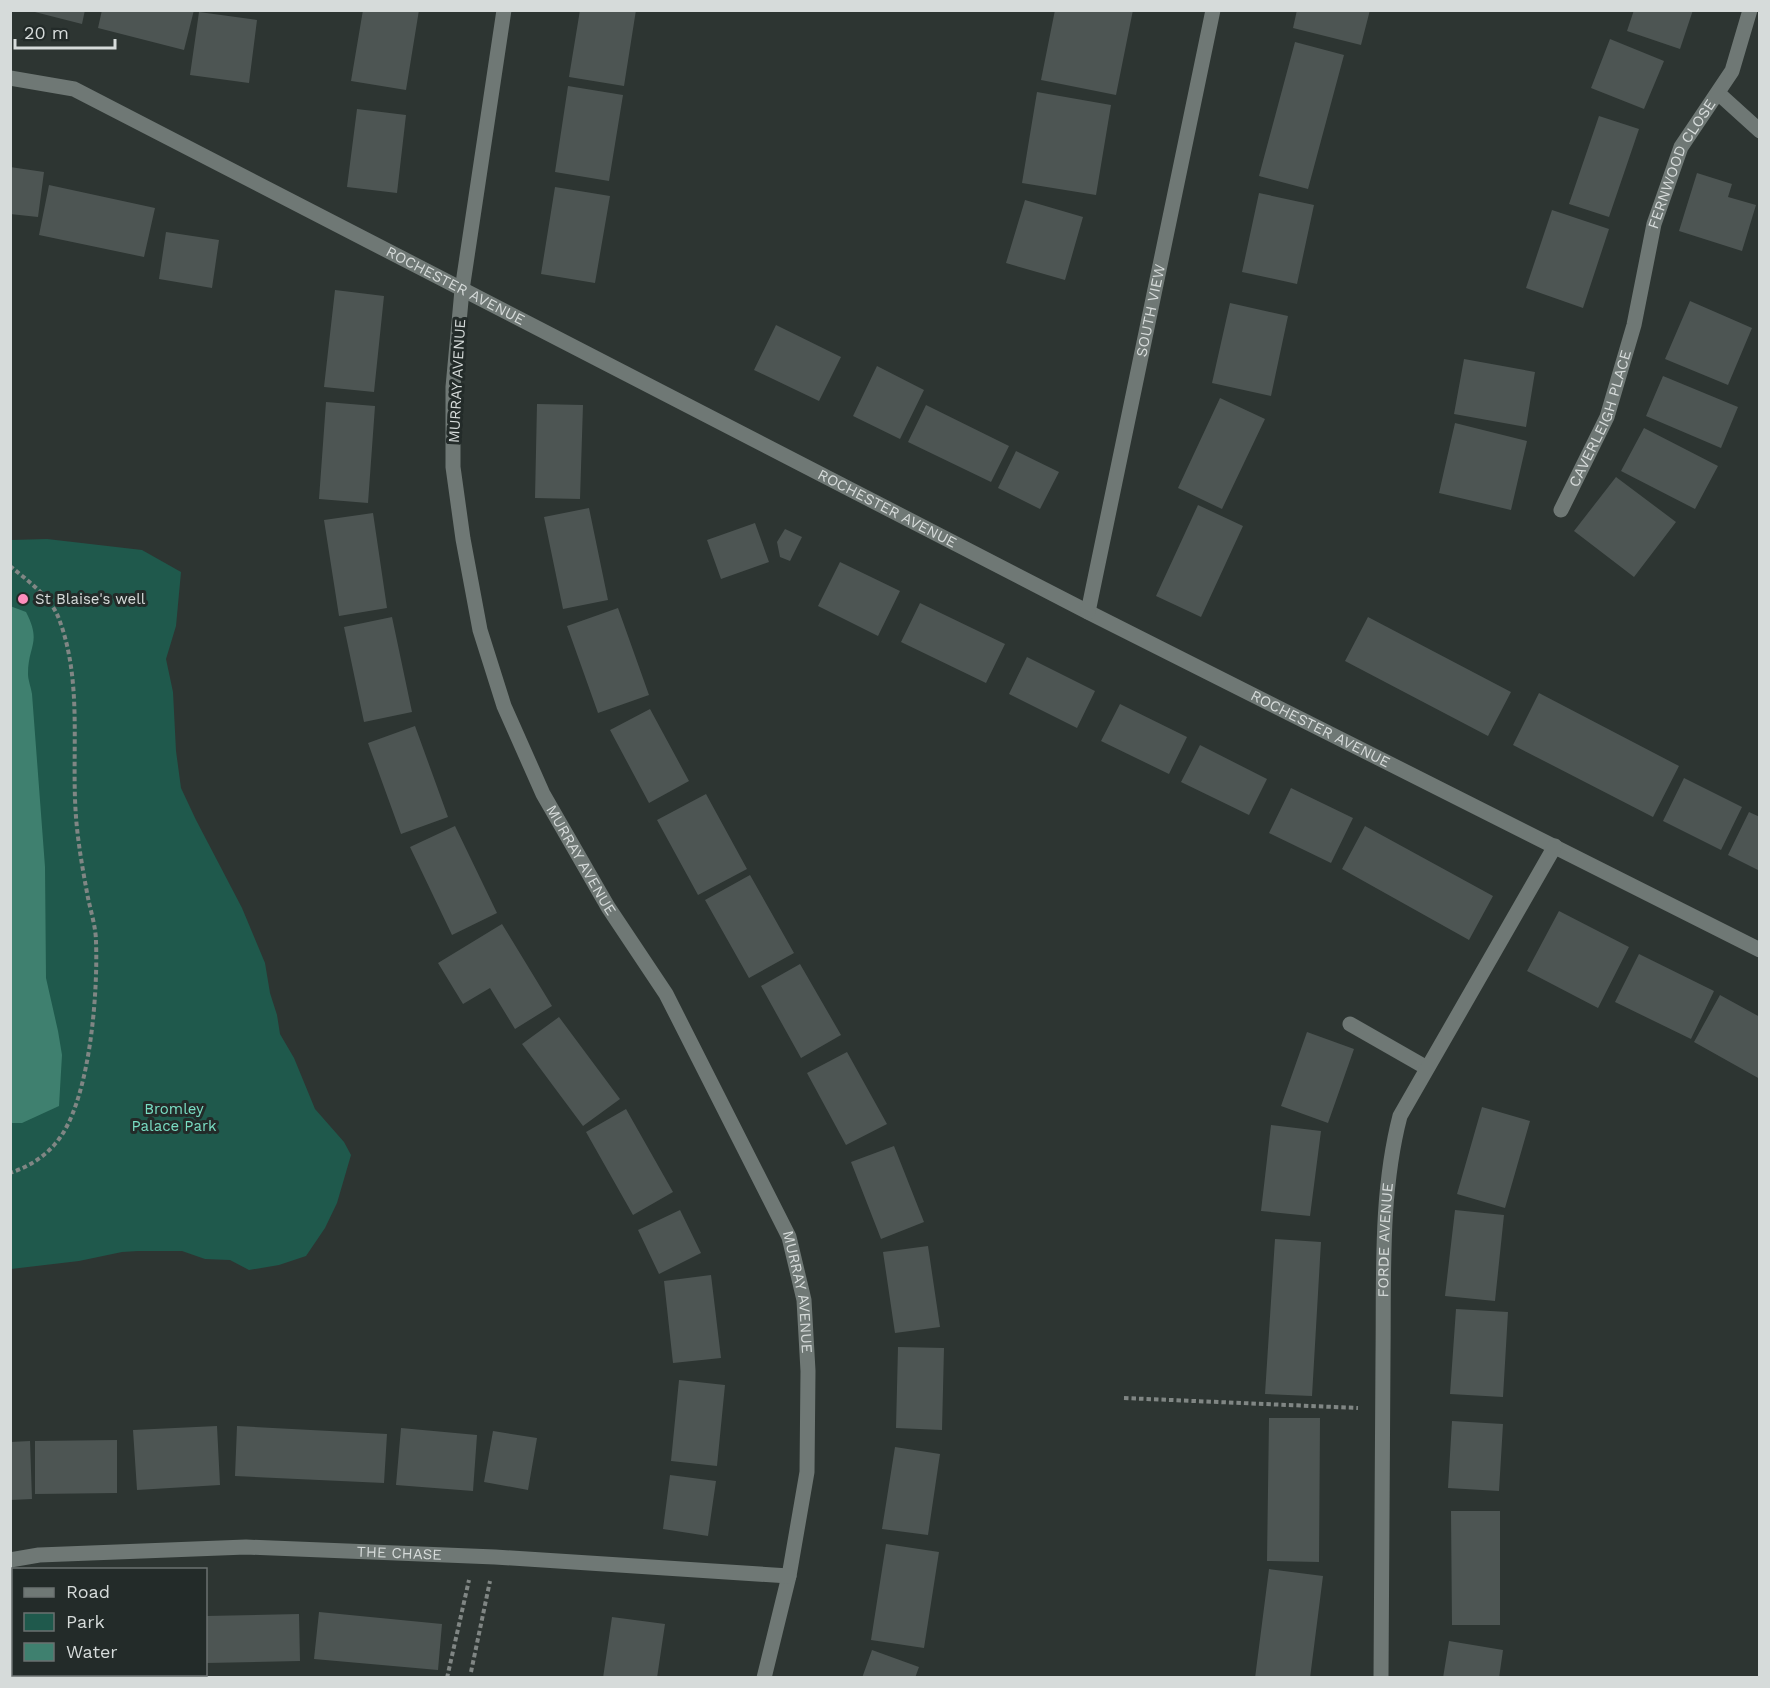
<svg xmlns="http://www.w3.org/2000/svg" width="1770" height="1688" viewBox="0 0 1770 1688" font-family="'Work Sans',sans-serif">
  <style>
    .green { fill: #1f594c }
    .water { fill: #3f806f }
    .building { fill: #4d5553 }
    .lines { fill: none; stroke-linecap: round; stroke-linejoin: round }
    .path { stroke: #808684; stroke-width: 4; stroke-dasharray: 4.5 3; stroke-linecap: butt }
    .minor { stroke: #6f7875; stroke-width: 15 }
    .poi-dot { fill: #fe8ebd; stroke: #232b29; stroke-width: 2 }
    .labels { text-anchor: middle; stroke-width: 6; stroke-linejoin: round; paint-order: stroke }
    .street-label { font-size: 15px; fill: #d6dbda; stroke: #232b29 }
    .poi-label { font-size: 15px; fill: #d6dbda; stroke: #232b29; text-anchor: start }
    .park-label { font-size: 15px; fill: #7adec4; stroke: #232b29 }
  </style>
  <rect width="100%" height="100%" fill="#2d3532"/>
  <path class="green" d="M47,539l95,11 39,22 -5,54 -10,33 7,33 3,59 5,37 15,32 46,88 23,55 5,30 7,22 3,19 14,24 21,51 29,33 7,13 -14,48 -12,25 -19,28 -27,9 -30,5 -19,-10 -25,-1 -23,-8h-44l-16,1 -43,9 -68,8v-729z"/>
  <path class="water" d="M10,606l16,6c16,31 2,33 2,62 0,6 3,13 4,20l13,173 1,111 12,53 4,24 -3,51 -37,17h-12z"/>
  <path class="building" d="M27,10h58l-3,14z
    M102,10h92l-10,40 -86,-22z
    M363,10h56l-13,80 -55,-9z
    M580,10h56l-12,76 -55,-9z
    M1055,10h78l-17,85 -75,-15z
    M1297,10h73l-9,35 -68,-17z
    M1634,10h59l-13,39 -53,-18z
    M199,12l58,8 -8,63 -59,-8z
    M1610,39l54,22 -20,48 -53,-21z
    M1295,42l49,13 -36,134 -49,-13z
    M568,86l55,9 -14,86 -54,-9z
    M1037,92l74,13 -15,90 -74,-12z
    M357,109l49,6 -9,78 -50,-6z
    M1599,116l40,13 -30,88 -40,-13z
    M10,167l34,5 -6,45 -28,-3z
    M1697,173l35,11 -4,13 28,8 -14,46 -63,-20z
    M49,185l106,23 -11,49 -105,-22z
    M555,187l55,9 -15,87 -54,-9z
    M1259,193l55,12 -17,79 -55,-12z
    M1025,200l58,17 -18,63 -59,-17z
    M1552,210l57,19 -26,79 -57,-20z
    M166,232l53,8 -7,48 -53,-9z
    M335,290l49,6 -10,96 -50,-5z
    M1690,301l62,27 -24,57 -63,-26z
    M1230,303l58,13 -17,80 -59,-13z
    M776,325l65,32 -22,44 -65,-31z
    M1464,359l71,13 -9,55 -72,-13z
    M877,366l47,24 -24,49 -47,-23z
    M1663,376l75,31 -17,41 -75,-32z
    M1220,398l45,21 -43,90 -44,-21z
    M326,402l49,4 -7,97 -49,-4z
    M537,404l46,1 -3,94 -45,-1z
    M926,405l83,41 -18,36 -83,-40z
    M1455,423l72,18 -16,69 -72,-17z
    M1644,428l74,38 -23,43 -74,-38z
    M1016,451l43,21 -19,37 -42,-21z
    M1616,477l60,45 -42,55 -60,-46z
    M1198,505l45,21 -42,91 -45,-21z
    M589,508l19,92 -45,9 -19,-92z
    M373,513l14,95 -48,8 -15,-96z
    M755,523l14,39 -48,17 -14,-39z
    M785,529l17,8 -12,24 -10,-4 -3,-15z
    M840,562l60,29 -22,45 -60,-30z
    M920,603l85,41 -19,39 -85,-41z
    M618,608l31,87 -51,18 -31,-87z
    M392,617l20,95 -48,10 -20,-95z
    M1368,617l143,75 -23,44 -143,-75z
    M1027,657l68,34 -18,37 -68,-34z
    M1539,693l140,73 -26,51 -140,-72z
    M1120,704l67,33 -18,37 -68,-33z
    M650,709l39,72 -40,22 -39,-73z
    M415,726l33,91 -47,17 -33,-91z
    M1200,745l67,34 -18,36 -68,-33z
    M1684,778l58,29 -21,43 -58,-29z
    M1291,788l62,30 -22,45 -62,-30z
    M706,794l41,75 -49,26 -41,-75z
    M1749,812l11,5v54l-32,-16z
    M455,826l42,87 -45,22 -42,-88z
    M1365,826l128,70 -24,44 -127,-71z
    M750,875l44,78 -45,25 -44,-78z
    M1559,911l70,36 -31,61 -71,-37z
    M502,924l50,82 -37,23 -25,-41 -27,16 -25,-41z
    M1639,954l75,37 -23,48 -76,-37z
    M800,964l41,71 -40,23 -40,-72z
    M1720,995l40,22v62l-66,-37z
    M559,1017l61,82 -37,27 -61,-82z
    M1307,1032l47,17 -26,74 -47,-17z
    M847,1052l40,72 -41,21 -39,-72z
    M1482,1107l48,14 -25,87 -48,-14z
    M626,1109l47,83 -40,23 -47,-83z
    M1271,1125l50,6 -11,85 -49,-5z
    M894,1146l30,76 -43,17 -30,-77z
    M680,1210l21,43 -42,21 -21,-44z
    M1455,1210l49,5 -9,86 -50,-5z
    M1275,1239l46,3 -9,154 -47,-2z
    M928,1246l12,81 -45,6 -12,-81z
    M711,1275l10,83 -48,5 -9,-82z
    M1456,1309l52,3 -5,85 -53,-3z
    M898,1347l46,1 -2,82 -46,-2z
    M679,1380l46,5 -8,81 -46,-5z
    M1269,1418h51l-1,144 -52,-1z
    M1452,1421l51,3 -4,67 -51,-3z
    M217,1426l3,59 -83,5 -4,-60z
    M237,1426l150,8 -3,49 -149,-7z
    M401,1428l76,7 -4,56 -77,-6z
    M493,1431l44,7 -9,52 -44,-8z
    M117,1440v53l-82,1v-53z
    M30,1441l2,58 -22,1v-58z
    M895,1447l45,7 -12,81 -46,-6z
    M670,1475l46,6 -8,55 -45,-7z
    M1451,1511h49v114h-48z
    M886,1544l53,8 -15,96 -53,-8z
    M1269,1569l54,7 -13,102h-55z
    M319,1612l123,12 -4,46 -124,-11z
    M299,1614l1,47 -94,2v-47z
    M612,1617l53,7 -8,54h-54z
    M10,1625h4v49h15v3l-19,1z
    M1449,1641l54,9 -4,28h-56z
    M872,1650l47,17 -4,11h-53z"/>
  <g class="lines">
    <path class="path" d="M10,566c18,15 41,31 49,53 24,63 12,133 17,198 2,27 7,54 12,81 3,14 8,30 8,44 2,51 -6,163 -41,202 -12,14 -27,23 -45,29
      M1124,1398l234,10
      M471,1672l19,-91
      M447,1678l22,-98"/>
    <g class="minor">
      <path id="s1" d="M504,10l-42,280 -9,97v80l10,72 17,91 24,76 39,88 65,113 58,87 123,243 15,63 4,71 -1,101 -18,104 -25,102"/>
      <path id="s2" d="M10,78l64,11 1014,523 672,338"/>
      <path d="M1718,93l42,38"/>
      <path id="s3" d="M1561,510l46,-93 27,-92 20,-101 27,-77 51,-76 18,-61"/>
      <path id="s4" d="M1088,612l125,-602"/>
      <path d="M1350,1024l77,44"/>
      <path id="s5" d="M10,1560l29,-5 207,-8 249,10 294,19"/>
      <path id="s6" d="M1381,1678c1,-108 1,-215 2,-323 1,-79 -3,-162 17,-239l155,-270"/>
    </g>
  </g>
  <circle class="poi-dot" cx="23" cy="599" r="6"/>
  <g class="labels">
    <g class="street-label">
      <text dy="5" stroke="none"><textPath href="#s3" startOffset="369">FERNWOOD CLOSE</textPath></text>
      <text dy="5" stroke="none"><textPath href="#s2" startOffset="494">ROCHESTER AVENUE</textPath></text>
      <text dy="5" stroke="none"><textPath href="#s4" startOffset="308">SOUTH VIEW</textPath></text>
      <text transform="translate(457 381) rotate(-87)" y="5">MURRAY AVENUE</text>
      <text dy="5" stroke="none"><textPath href="#s3" startOffset="100">CAVERLEIGH PLACE</textPath></text>
      <text dy="5" stroke="none"><textPath href="#s2" startOffset="980">ROCHESTER AVENUE</textPath></text>
      <text dy="5" stroke="none"><textPath href="#s2" startOffset="1466">ROCHESTER AVENUE</textPath></text>
      <text dy="5" stroke="none"><textPath href="#s1" startOffset="878">MURRAY AVENUE</textPath></text>
      <text dy="5" stroke="none"><textPath href="#s6" startOffset="438">FORDE AVENUE</textPath></text>
      <text dy="5" stroke="none"><textPath href="#s1" startOffset="1365">MURRAY AVENUE</textPath></text>
      <text dy="5" stroke="none"><textPath href="#s5" startOffset="390">THE CHASE</textPath></text>
    </g>
    <g class="poi-label">
      <text x="35" y="604">St Blaise's well</text>
    </g>
    <g class="park-label">
      <text x="174" y="1114">Bromley<tspan x="174" dy="17">Palace Park</tspan></text>
    </g>
  </g>
  <rect width="1770" height="1688" fill="none" stroke="#d6dbda" stroke-width="24"/>
  <rect x="12" y="1568" width="195" height="108" fill="#232b29" stroke="#6b7170" stroke-width="1.5"/>
  <rect x="24" y="1588" width="30" height="9" fill="#6f7875" stroke="#6b7170" stroke-width="1.5"/>
  <text x="66" y="1598" font-size="18" fill="#d6dbda">Road</text>
  <rect x="24" y="1613" width="30" height="18" fill="#1f594c" stroke="#6b7170" stroke-width="1.5"/>
  <text x="66" y="1628" font-size="18" fill="#d6dbda">Park</text>
  <rect x="24" y="1643" width="30" height="18" fill="#3f806f" stroke="#6b7170" stroke-width="1.5"/>
  <text x="66" y="1658" font-size="18" fill="#d6dbda">Water</text>
  <path d="M15 39v9h100v-9" fill="none" stroke="#d6dbda" stroke-width="3"/>
  <text x="24" y="39" font-size="18" fill="#d6dbda" stroke="#232b29" stroke-width="4.5" paint-order="stroke">20 m</text>
</svg>
